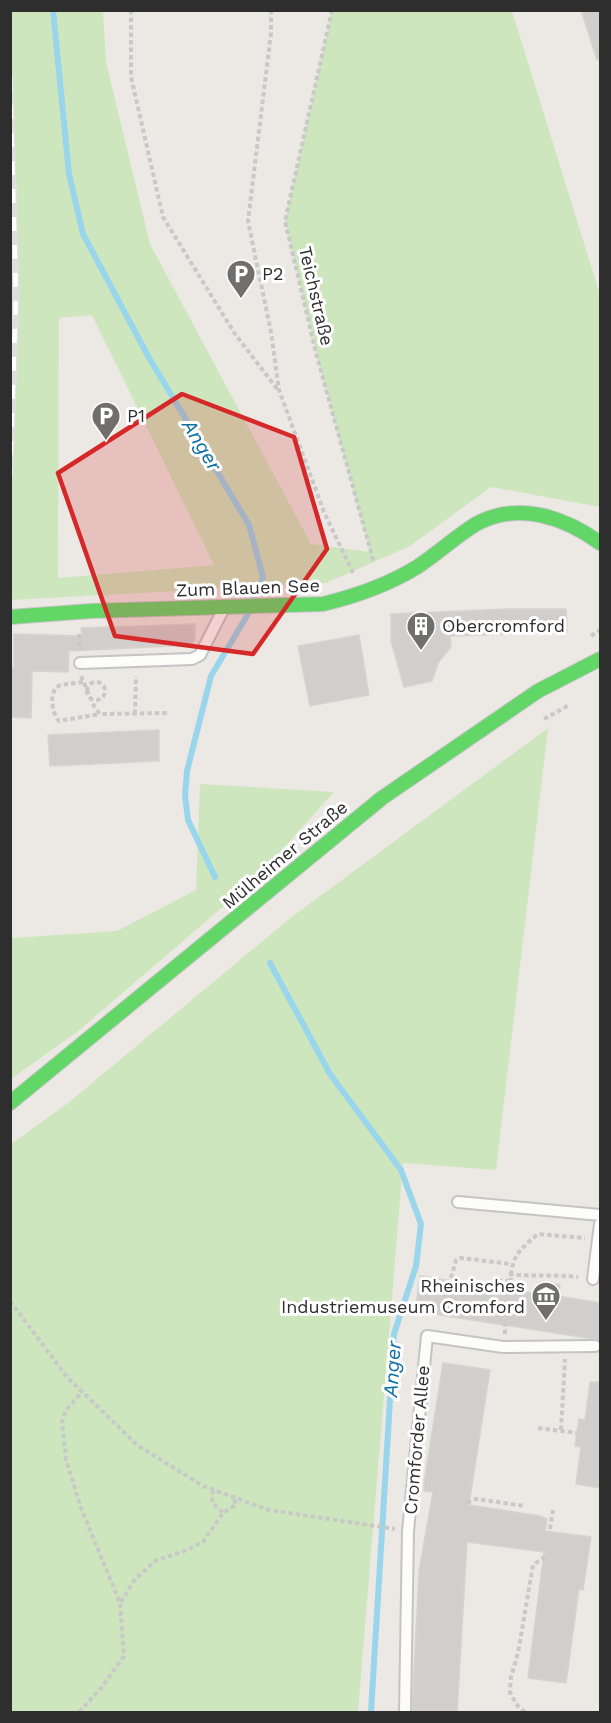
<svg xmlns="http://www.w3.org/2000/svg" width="611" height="1723" viewBox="0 0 611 1723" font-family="'Work Sans',sans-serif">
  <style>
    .green { fill: #cee6be; fill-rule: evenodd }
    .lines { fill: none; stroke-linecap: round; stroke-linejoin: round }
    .stream { stroke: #99d6ec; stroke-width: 6 }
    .building { fill: #d1cecb; stroke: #d7d4d0; stroke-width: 1.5 }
    .lane-casing { stroke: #c5c4c5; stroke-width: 14 }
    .fast-casing { stroke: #c5c4c5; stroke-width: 16 }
    .path { stroke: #c9c9c8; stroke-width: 4; stroke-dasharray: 4.5 3; stroke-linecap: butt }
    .lane { stroke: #fcfcfb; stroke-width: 10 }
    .fast { stroke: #63d668; stroke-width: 14 }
    .rail-casing { stroke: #dfdfe1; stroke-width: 7 }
    .rail { stroke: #fff; stroke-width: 4.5; stroke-dasharray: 14; stroke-linecap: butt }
    .marked { fill: #d62828; fill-opacity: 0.2; stroke: #d62828; stroke-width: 4.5; stroke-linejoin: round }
    .labels { text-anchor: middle; stroke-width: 6; stroke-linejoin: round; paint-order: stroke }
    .poi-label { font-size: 18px; fill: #2e2e2e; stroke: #fff; text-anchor: start }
    .street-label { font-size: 18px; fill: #2e2e2e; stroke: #fff }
    .water-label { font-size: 20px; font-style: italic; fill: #0d6fa3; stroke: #fff }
  </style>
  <rect width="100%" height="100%" fill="#ece8e4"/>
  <path class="green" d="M11,10l92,1 3,51 44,182 161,300 59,8 -54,-199 -31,-132 47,-210h180l88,284v212l-109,-20 -81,59 -84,37 -315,17zM92,315l122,250 -156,13 1,-260z
    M548,728l-52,442 -93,-7 -45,549h-347v-568l57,-41 221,-184z
    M200,784l134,8 -77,86 -180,154 -66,47v-141l106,-7 79,-41z"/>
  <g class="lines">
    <path class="stream" d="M53,10l16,164 14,60 65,122 101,169 14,52 -9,22
      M215,877l-27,-57 -3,-25 2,-24 24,-95 37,-62
      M270,963l60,111 71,96 20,54 -5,42 -22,68 -23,378"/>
  </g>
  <path class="building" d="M581,10h19v49l-3,1z
    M509,609h57l1,23 -117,4 1,11 -13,16 -6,18 -28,6 -13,-46v-27z
    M195,624v14l-3,7 -123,6 -1,21 -36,-1 -1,47 -21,-1v-49h4v-34l68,2 -1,-8z
    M359,635l10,60 -59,11 -12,-60z
    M159,730v31l-109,5 -2,-31z
    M420,1276l119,18 1,-12 20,3 -2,11 42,7v37l-185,-29z
    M443,1363l47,7 -21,135 71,11 7,3 -2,12 46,6 -8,53 -4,-1 -13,94 -38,-5 16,-126 -77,-10 -10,171h-45l7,-142 14,-79 -9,-1v-8z
    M590,1382h10v106l-24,-4 5,-37 -6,-1 4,-27 6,1z"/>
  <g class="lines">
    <g class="lane-casing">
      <path id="lane" d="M80,663l112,-4 8,-4 23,-45
        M458,1202l142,13
        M593,1279l7,-55
        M405,1712l3,-181 19,-195 76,11 92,-1"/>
    </g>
    <g class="fast-casing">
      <path id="fast" d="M10,617l81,-6 232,-7c33,-8 65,-19 94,-37 20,-13 38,-30 59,-43 42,-23 88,-7 124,19
        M10,1103l372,-305 156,-107 62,-32"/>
    </g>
    <path class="path" d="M131,10v67l32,140 72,117 43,56
      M271,10v23l-23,188 23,111 8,58 45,122 29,61
      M332,10l-47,211 31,132 58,210
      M79,634l1,16
      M591,636l9,-6
      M81,676l13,30 6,8 67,-1
      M83,682l-23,3 -5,4c-5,9 -3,24 4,32l41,-7
      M87 691a9 9 0 1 1 18 0a9 9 0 1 1-18 0Z
      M135,714l1,-38
      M544,719l25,-14
      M509,1274c24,3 45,0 69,3
      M451,1278l5,-18 5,-2 50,6
      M493,1284l2,-4 15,1
      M510,1290c2,-32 3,-35 28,-56l47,4
      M10,1301l57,76 70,68 66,41 66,24 126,19
      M505,1334v-10
      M538,1428l39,5
      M561,1430l4,-71
      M213,1490l-1,12 11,11
      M467,1503l9,-4 49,7
      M550,1529l3,-19
      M121,1602l14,-23 20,-18 27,-9 21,-10 20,-29 13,-8 -2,-6
      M79,1712l23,-25 22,-31 -4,-53 -39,-95 -15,-48 -4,-38 4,-12 16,-18
      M525,1712l-9,-8 -6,-12 1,-15 7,-24 15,-88 13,-9"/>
    <use href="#lane" class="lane"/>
    <use href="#fast" class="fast"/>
    <g class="rail-casing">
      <path id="rail" d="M10,77l6,219 -6,179"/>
    </g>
    <use href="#rail" class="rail"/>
  </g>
  <path class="marked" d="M182,394l112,43 33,112 -74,105 -138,-18 -57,-163z"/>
  <defs>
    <g id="parking-pin" transform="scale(1.5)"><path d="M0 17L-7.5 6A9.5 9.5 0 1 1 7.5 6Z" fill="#706f6e" stroke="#fff"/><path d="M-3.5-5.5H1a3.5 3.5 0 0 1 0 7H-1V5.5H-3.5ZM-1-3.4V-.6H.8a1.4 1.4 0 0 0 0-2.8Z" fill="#fff"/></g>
    <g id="building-pin" transform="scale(1.5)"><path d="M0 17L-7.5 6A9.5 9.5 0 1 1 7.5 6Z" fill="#706f6e" stroke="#fff"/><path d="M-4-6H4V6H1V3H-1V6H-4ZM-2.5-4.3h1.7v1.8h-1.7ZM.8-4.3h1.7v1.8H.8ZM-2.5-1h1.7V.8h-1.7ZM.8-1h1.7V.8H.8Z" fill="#fff"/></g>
    <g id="museum-pin" transform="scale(1.5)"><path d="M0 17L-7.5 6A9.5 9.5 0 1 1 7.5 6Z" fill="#706f6e" stroke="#fff"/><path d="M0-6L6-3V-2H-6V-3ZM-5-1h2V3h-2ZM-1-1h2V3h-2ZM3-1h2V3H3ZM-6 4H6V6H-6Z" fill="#fff"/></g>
  </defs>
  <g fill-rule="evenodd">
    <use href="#parking-pin" x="241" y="274"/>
    <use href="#parking-pin" x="106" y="416"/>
    <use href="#building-pin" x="421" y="626"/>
    <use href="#museum-pin" x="546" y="1296"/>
  </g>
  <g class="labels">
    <g class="poi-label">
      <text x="262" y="280">P2</text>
      <text x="127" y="422">P1</text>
      <text x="442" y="632">Obercromford</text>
      <text x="525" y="1292" text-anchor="end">Rheinisches<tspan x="525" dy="21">Industriemuseum Cromford</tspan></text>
    </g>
    <g class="street-label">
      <text transform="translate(316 296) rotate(77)" y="6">Teichstraße</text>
      <text transform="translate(248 588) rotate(-2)" y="6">Zum Blauen See</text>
      <text transform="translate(285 855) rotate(-40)" y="6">Mülheimer Straße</text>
      <text transform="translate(417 1440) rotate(-85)" y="6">Cromforder Allee</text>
    </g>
    <g class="water-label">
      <text transform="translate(202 445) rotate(59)" y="7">Anger</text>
      <text transform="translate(392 1369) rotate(-86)" y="7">Anger</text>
    </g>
  </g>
  <rect width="611" height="1723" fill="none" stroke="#2e2e2e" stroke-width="24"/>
</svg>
